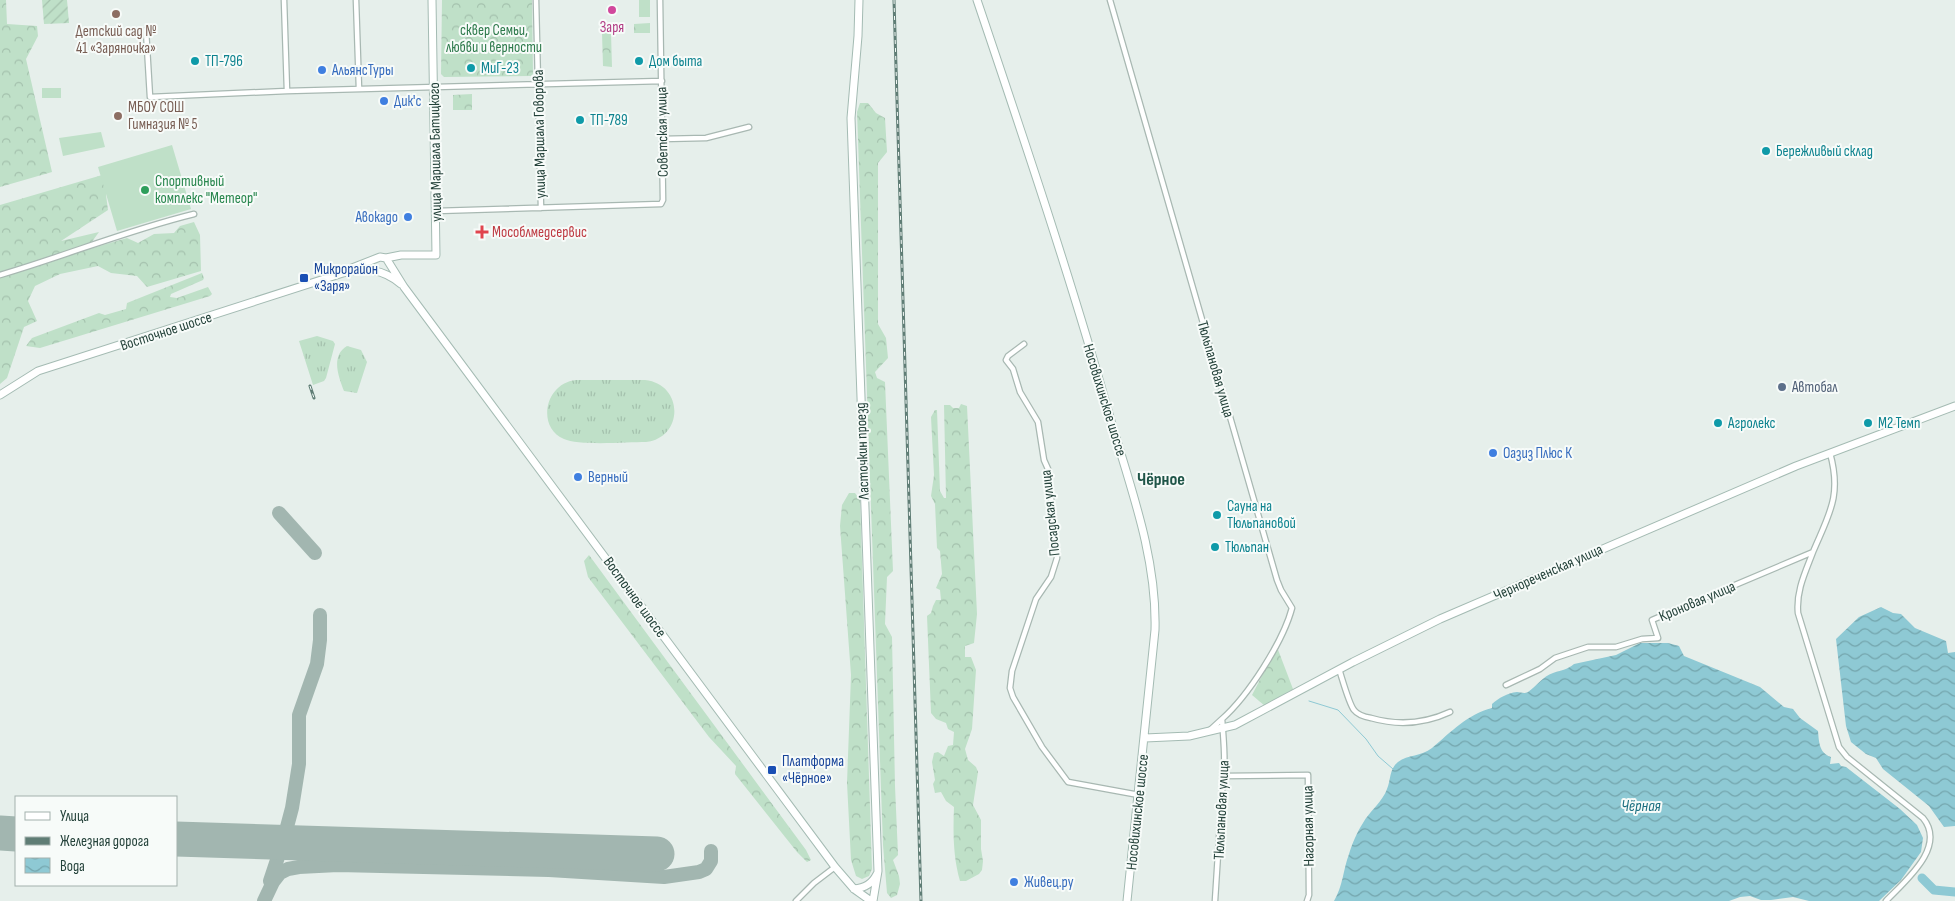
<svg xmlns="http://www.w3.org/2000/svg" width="1955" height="901" viewBox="0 0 1955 901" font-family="'Sofia Sans Condensed',sans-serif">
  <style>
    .grass { fill: url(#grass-tufts) }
    .forest { fill: url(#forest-crowns) }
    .garden { fill: url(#garden-furrows) }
    .pitch { fill: #bfe0c8 }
    .water { fill: url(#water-waves) }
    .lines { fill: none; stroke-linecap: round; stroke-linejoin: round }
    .stream { stroke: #8ec9d4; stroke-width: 1 }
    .river { stroke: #8ec9d4; stroke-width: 9 }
    .taxiway { stroke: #a2b6b0; stroke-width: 14 }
    .runway { stroke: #a2b6b0; stroke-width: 35 }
    .street-casing { stroke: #a8b8b2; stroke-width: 7 }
    .secondary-casing { stroke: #a4bbb3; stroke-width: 9 }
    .street { stroke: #fff; stroke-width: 4.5 }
    .secondary { stroke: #fff; stroke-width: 7 }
    .rail-casing { stroke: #5f7d75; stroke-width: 3 }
    .rail { stroke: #f7fbf9; stroke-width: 1; stroke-dasharray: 4; stroke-linecap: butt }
    .hotel-dot { fill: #d1479c; stroke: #f7fbf9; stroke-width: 2 }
    .education-dot { fill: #8d6e63; stroke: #f7fbf9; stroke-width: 2 }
    .culture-dot { fill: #0f9aa8; stroke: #f7fbf9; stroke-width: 2 }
    .shop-dot { fill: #3f7fe0; stroke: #f7fbf9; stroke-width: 2 }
    .leisure-dot { fill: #2e9e5b; stroke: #f7fbf9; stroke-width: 2 }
    .health-dot { fill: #e0444e; stroke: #f7fbf9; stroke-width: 2 }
    .transit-dot { fill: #1a4fb4; stroke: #f7fbf9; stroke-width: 2 }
    .service-dot { fill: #5c6f8a; stroke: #f7fbf9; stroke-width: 2 }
    .labels { text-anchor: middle; stroke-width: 4; stroke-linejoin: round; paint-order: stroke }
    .hotel-label { font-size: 15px; fill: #b23c85; stroke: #f7fbf9 }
    .park-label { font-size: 15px; fill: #2d7a4b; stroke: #f7fbf9 }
    .education-label { font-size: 15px; fill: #785e54; stroke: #f7fbf9 }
    .culture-label { font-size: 15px; fill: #0d838f; stroke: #f7fbf9; text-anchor: start }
    .shop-label { font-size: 15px; fill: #366cbe; stroke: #f7fbf9; text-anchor: start }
    .street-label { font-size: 15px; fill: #24423a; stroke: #f7fbf9 }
    .leisure-label { font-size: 15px; fill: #27864d; stroke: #f7fbf9; text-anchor: start }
    .health-label { font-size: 15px; fill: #be3a42; stroke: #f7fbf9; text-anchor: start }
    .transit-label { font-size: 15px; fill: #164399; stroke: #f7fbf9; text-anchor: start }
    .service-label { font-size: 15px; fill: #4e5e75; stroke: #f7fbf9; text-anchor: start }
    .water-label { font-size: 16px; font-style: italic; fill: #1c6f80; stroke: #f7fbf9 }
    .quarter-label { font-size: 18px; font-weight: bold; fill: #1f5548; stroke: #f7fbf9 }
  </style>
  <defs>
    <pattern id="grass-tufts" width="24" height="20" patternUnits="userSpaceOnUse" patternTransform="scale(1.25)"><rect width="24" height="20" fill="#bfe0c8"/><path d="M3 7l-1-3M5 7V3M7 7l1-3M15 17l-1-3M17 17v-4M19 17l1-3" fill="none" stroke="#a4c1ad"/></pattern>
    <pattern id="forest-crowns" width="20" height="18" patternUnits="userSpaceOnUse" patternTransform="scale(1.25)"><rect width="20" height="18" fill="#bfe0c8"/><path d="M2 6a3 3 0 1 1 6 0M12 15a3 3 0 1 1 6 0" fill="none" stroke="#a4c1ad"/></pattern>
    <pattern id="garden-furrows" width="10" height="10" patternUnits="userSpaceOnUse" patternTransform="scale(1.25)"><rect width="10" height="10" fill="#bfe0c8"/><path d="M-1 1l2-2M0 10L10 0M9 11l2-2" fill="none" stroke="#a4c1ad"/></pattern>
    <pattern id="water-waves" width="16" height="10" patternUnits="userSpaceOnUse" patternTransform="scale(1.25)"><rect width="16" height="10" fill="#8ec9d4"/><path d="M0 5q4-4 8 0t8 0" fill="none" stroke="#74a5ad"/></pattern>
  </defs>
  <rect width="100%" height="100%" fill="#e6efeb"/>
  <path class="grass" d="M317,336l16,5 2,3 -9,34 -2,3 -11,4 -14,-44z
    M347,346l14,4 6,12 -10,31 -13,-2c-5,-13 -14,-35 3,-45z
    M645,380c39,4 39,58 1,62 -18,0 -68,4 -82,-3 -28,-12 -19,-56 12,-59z"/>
  <path class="forest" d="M0,0h6l1,24 30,2 1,10 -12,23 26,113 -52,15z
    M442,0h90l1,74 -2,2 -87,1 -3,-3z
    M650,23v10h-16v-9z
    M602,33h9l1,34 -9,-1z
    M472,94v16h-19v-15z
    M860,103h8l8,10 9,5 2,34 -9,11v161l8,14 2,20 -13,14 2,6 8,4 8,189 -6,6 -2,47 7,13 3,149 3,69 -5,5 6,16 1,8 -3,11 -6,3 -4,-5 -4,-48 -26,-733z
    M109,173l-3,22 2,15 -47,31 38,-9 -13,18 41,-12 11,5 16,-9 20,-1 6,-7 14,-4 6,13 1,36 -54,16 -10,-11 -26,-3 -13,-7 -38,8 -25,12 -7,15 9,20 -13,6 -17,51 -7,6v-179z
    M202,273l2,5 -1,2 -32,14 -1,3 7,1 31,-11 4,7 -2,2 -170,52 -14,-2 6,-8 67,-25 6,2 21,-6 1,-6z
    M961,404l6,2 10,208 -3,29 -9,3v11h6l5,13 -4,59 -7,20 3,11 8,7 2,5 -5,33 8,15v29l2,12 -1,9 -3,4 -13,7h-6c-7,-24 -7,-49 -6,-74l-8,-6 -5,-9 -6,1 -2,-9 2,-4 -3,-18 2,-9 4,-1 6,4 4,-10 5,-1 1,-13 -6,-3 -2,-6 -10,-4 -5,-6 -4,-97 4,-3 2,-7 3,-6h5l-1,-10 -4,-2 6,-14 -2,-23 -3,-3 -2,-44 -4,-8 3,-21 -3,-58 4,-7h2l3,81 4,7h2l-2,-93h6l3,3h6z
    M849,493h6l5,7 12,369 -3,7 -7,3 -6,-3 -5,-16 -4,-77 4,-108 -11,-149 2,-21z
    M589,555l217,295 5,10 -4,2 -10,-10 -62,-78 1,-8 -27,-29 -121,-160 -4,-16z
    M1277,647l16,42 -28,17 -13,-11z"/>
  <path class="garden" d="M42,0h25l2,23 -25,1z"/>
  <path class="pitch" d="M639,0h11v17h-11z
    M42,88h19v10h-19z
    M101,132l4,15 -42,9 -4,-18z
    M172,145l19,64 -74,22 -19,-64z"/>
  <path class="water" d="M1881,607l12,6 8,1 14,14 31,13 2,12 7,-1v174l-11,1 -15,-21 -46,-37 -7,-11 -10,-4 -15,-12 -5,-16 -10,-87 23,-22z
    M1640,643h28l11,3 5,10 76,31 24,20 9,2 7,9 18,13c1,11 1,22 13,26l-1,7 9,-1 2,3 5,1 54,42 17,16 6,13 -2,14 -20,28 -22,21h-70l-16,-4 -22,3h-10l-11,-4 -10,1 -11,4h-395c9,-15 9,-31 15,-47 3,-10 8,-22 14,-31 6,-11 20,-22 24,-34 4,-9 2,-20 11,-27 10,-8 23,-5 34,-14 19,-16 36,-34 60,-40v-4c7,-6 15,-11 25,-12 4,0 7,2 11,0 8,-5 15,-16 25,-19 8,-3 14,-3 21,-9l42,-9z"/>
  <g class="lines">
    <path class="stream" d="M1309,701l29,9 28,29 12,17 15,13"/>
    <path class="river" d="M1922,878l12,12 21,2"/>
    <path class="taxiway" d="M279,513l36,40
      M270,881l13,-39 9,-34 7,-44v-49l18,-51 3,-24v-25
      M264,901l9,-19 7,-9 8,-4 11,-2 39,-2 211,5 115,7 35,-5 7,-3 5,-8v-10"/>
    <path class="runway" d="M0,833l16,1
      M176,839l481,15"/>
    <g class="street-casing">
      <path id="street" d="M284,0l3,91
        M356,0l3,89
        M536,0l5,208
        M1110,0l167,580 4,10 11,18c-9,34 -44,88 -70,111 2,24 4,48 0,72l-7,110
        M146,30l4,67 137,-6 375,-10
        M662,139l44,-1 43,-11
        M436,211l225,-7 2,-4 -3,-200
        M0,275c65,-19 128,-45 194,-61
        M1024,344l-16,12 -2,4 7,9 7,23 18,30 6,38 4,9 9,89 -6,19 -15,22 -24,72 -2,17 3,9 29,50 26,35 71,13
        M1813,552c-8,21 -17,39 -15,61l41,134 8,10 76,61c24,29 -18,63 -37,83
        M1339,669c3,9 10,35 15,41 3,4 11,7 17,8 28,8 53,6 79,-6
        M1506,685l34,-16 15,-11 33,-11h28l26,-8 16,-1 -6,-18 161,-68c16,-38 29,-56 17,-99
        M1210,730l12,-11
        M1224,776l84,-1 1,120 -2,6
        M796,901l18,-18 21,-16"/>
    </g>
    <g class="secondary-casing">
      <path id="secondary" d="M859,0l-1,36 -7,82 27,753 -5,30
        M977,0c47,139 94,279 134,421 20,68 46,137 44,209l-28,271
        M380,257l6,1 18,29 431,580 19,22 17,12
        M386,258l15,-3h35l-4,-255
        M352,268l28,-11
        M0,395l38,-24 305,-98c22,-6 40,-4 58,11
        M1145,738l44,-2 46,-11 118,-63 87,-43 356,-153 159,-60
        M854,889c11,-1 18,-5 23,-15"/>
    </g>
    <use href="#street" class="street"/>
    <use href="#secondary" class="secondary"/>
    <g class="rail-casing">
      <path id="rail" d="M894,0l27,901
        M310,386l4,12"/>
    </g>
    <use href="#rail" class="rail"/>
  </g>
  <circle class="hotel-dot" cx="612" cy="10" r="5"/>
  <g class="education-dot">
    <circle cx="116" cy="14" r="5"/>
    <circle cx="118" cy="116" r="5"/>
  </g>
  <g class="culture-dot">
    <circle cx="195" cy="61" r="5"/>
    <circle cx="639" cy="61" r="5"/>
    <circle cx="471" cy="68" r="5"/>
    <circle cx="580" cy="120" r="5"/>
    <circle cx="1766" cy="151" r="5"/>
    <circle cx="1718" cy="423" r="5"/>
    <circle cx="1868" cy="423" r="5"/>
    <circle cx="1217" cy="515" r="5"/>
    <circle cx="1215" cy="547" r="5"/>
  </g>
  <g class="shop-dot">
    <circle cx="322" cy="70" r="5"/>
    <circle cx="384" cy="101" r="5"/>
    <circle cx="408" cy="217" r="5"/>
    <circle cx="1493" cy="453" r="5"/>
    <circle cx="578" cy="477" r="5"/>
    <circle cx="1014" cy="882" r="5"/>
  </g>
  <circle class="leisure-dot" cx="145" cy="190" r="5"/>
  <path class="health-dot" d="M479.5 224.5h5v5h5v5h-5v5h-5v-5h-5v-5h5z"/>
  <g class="transit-dot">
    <rect x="299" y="273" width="10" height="10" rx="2.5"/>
    <rect x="767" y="765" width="10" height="10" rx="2.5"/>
  </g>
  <circle class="service-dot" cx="1782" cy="387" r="5"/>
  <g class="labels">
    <g class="hotel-label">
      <text x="612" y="32">Заря</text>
    </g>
    <g class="park-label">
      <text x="494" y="35">сквер Семьи,<tspan x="494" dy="17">любви и верности</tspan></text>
    </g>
    <g class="education-label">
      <text x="116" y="36">Детский сад №<tspan x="116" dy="17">41 «Заряночка»</tspan></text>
      <text x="128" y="112" text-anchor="start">МБОУ СОШ<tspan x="128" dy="17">Гимназия № 5</tspan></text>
    </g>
    <g class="culture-label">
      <text x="205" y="66">ТП-796</text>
      <text x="649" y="66">Дом быта</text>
      <text x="481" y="73">МиГ-23</text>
      <text x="590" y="125">ТП-789</text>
      <text x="1776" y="156">Бережливый склад</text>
      <text x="1728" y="428">Агролекс</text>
      <text x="1878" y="428">М2 Темп</text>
      <text x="1227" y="511">Сауна на<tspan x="1227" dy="17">Тюльпановой</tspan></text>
      <text x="1225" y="552">Тюльпан</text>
    </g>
    <g class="shop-label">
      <text x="332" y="75">АльянсТуры</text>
      <text x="394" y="106">Дик'с</text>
      <text x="398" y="222" text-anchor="end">Авокадо</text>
      <text x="1503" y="458">Оазиз Плюс К</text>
      <text x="588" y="482">Верный</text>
      <text x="1024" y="887">Живец.ру</text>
    </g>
    <g class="street-label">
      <text transform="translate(662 132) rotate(-91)" y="5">Советская улица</text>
      <text transform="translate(539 134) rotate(-91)" y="5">улица Маршала Говорова</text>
      <text transform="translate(435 152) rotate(-91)" y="5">улица Маршала Батицкого</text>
      <text transform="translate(166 331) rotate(-18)" y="5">Восточное шоссе</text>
      <text transform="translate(1216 369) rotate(74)" y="5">Тюльпановая улица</text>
      <text transform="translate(1105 400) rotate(73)" y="5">Носовихинское шоссе</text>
      <text transform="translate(862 451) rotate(-92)" y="5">Ласточкин проезд</text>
      <text transform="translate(1050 513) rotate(-96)" y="5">Посадская улица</text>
      <text transform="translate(1548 572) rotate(-24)" y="5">Чернореченская улица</text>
      <text transform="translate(635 597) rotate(54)" y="5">Восточное шоссе</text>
      <text transform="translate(1697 601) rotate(-23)" y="5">Кроновая улица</text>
      <text transform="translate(1221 810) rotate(-87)" y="5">Тюльпановая улица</text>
      <text transform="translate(1137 812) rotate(-84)" y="5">Носовихинское шоссе</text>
      <text transform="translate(1308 826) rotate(-91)" y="5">Нагорная улица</text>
    </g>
    <g class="leisure-label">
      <text x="155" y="186">Спортивный<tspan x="155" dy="17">комплекс "Метеор"</tspan></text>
    </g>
    <g class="health-label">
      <text x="492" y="237">Мособлмедсервис</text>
    </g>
    <g class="transit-label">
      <text x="314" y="274">Микрорайон<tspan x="314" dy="17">«Заря»</tspan></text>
      <text x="782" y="766">Платформа<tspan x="782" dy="17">«Чёрное»</tspan></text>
    </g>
    <g class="service-label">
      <text x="1792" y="392">Автобал</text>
    </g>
    <g class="water-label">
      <text x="1641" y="811">Чёрная</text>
    </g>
    <g class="quarter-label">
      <text x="1161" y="485">Чёрное</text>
    </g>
  </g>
  <rect x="15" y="796" width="162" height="90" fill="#f7fbf9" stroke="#a3b1ad"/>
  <rect x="25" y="812" width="25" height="8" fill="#ffffff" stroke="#a3b1ad"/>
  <text x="60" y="821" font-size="15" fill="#24423a">Улица</text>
  <rect x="25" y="837" width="25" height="8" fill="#5f7d75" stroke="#a3b1ad"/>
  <text x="60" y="846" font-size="15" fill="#24423a">Железная дорога</text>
  <rect x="25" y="858" width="25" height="15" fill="url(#water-waves)" stroke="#a3b1ad"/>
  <text x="60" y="871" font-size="15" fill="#24423a">Вода</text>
</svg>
